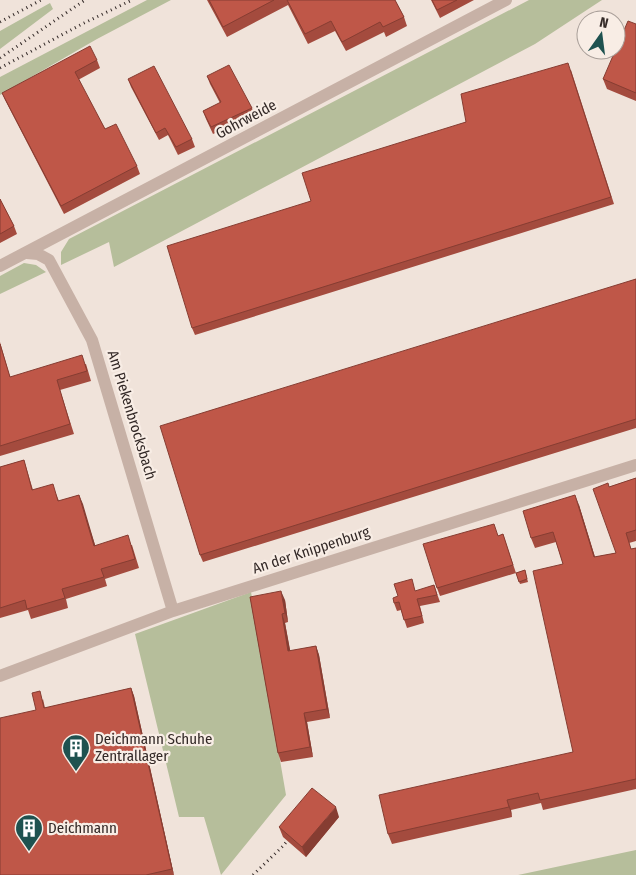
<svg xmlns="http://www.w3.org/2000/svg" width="636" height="875" viewBox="0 0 636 875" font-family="'Fira Sans Condensed',sans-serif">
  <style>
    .green { fill: #b6be9b }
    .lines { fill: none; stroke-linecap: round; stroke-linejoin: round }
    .minor { stroke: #c7b1a6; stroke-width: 12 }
    .rail { stroke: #332927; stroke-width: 3; stroke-dasharray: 1 4; stroke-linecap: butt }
    .wall { fill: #a44b3e }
    .shaded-wall { fill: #863d32 }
    .building { fill: #bf5748; stroke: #863d32 }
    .labels { text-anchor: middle; stroke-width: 4.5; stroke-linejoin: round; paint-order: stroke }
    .street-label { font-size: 15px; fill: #332927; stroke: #f8ede5 }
    .poi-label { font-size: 15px; fill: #332927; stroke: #f8ede5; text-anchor: start }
  </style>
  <rect width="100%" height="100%" fill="#f0e3da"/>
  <path class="green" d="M147,0h24l-74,39 -97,56v-18z
    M529,0h73l-67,44 -421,223 -5,-25 -48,23v-13l8,-13z
    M50,3l3,6 -53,40v-18z
    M24,263l12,2 10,7 -46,22v-18z
    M251,592l35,203 -65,80 -17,-58h-25l-44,-183z
    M636,850v25h-118z"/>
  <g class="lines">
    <path class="minor" d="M27,253l11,1 11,6 43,80 81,271
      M0,266l506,-266
      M0,676l173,-65 463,-146"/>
    <path class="rail" d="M0,22l41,-22
      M0,58l85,-58
      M0,68l82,-44 50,-24
      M253,875l30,-29 13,-16"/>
  </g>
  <path class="wall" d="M207,0h188l9,17 3,9 -21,11 -2,-5 -38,19 -11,-20 -27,13 -20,-39 -61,32z
    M431,0h43l-34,18z
    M636,24v77l-29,-12 -4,-10z
    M97,60l3,8 -22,12 27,49 32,37 3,8 -76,40 -59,-114 -3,-7z
    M571,70l43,134 -419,131 -3,-7 119,-127 155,-79z
    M207,76l45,32 3,7 -42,19 -7,-15 -3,-8 17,-8 -10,-19z
    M128,79l64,60 3,8 -17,8 -10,-20 -9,5 -28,-53z
    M0,199l14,27 3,8 -17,9z
    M636,279v149l-433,134 -3,-7z
    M0,342l10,35 76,-13 5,17 -31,9 14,44 -74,22z
    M24,460l9,30 23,4 3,7 20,-6 16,50h37l7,23 -34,11 2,7 -41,13 2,9 -37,11 -3,-9 -28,8v-151z
    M636,478v63l-7,2 2,6 5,-1v241l-93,21 -2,-7 -30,7 1,7 -120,27 -4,-10 185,-82 -10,-188 -7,-22 -21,6 -4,-10 48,-33 16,52 21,-4 -7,-66z
    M503,534l13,39 -76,23 -3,-8 61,-52z
    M525,570l3,12 -8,2 -4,-11z
    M434,585l6,17 -20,4 4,17 -17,5 -6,-18 -4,1 -3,-8z
    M250,597l35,3 3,22 -3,1 5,28 26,-5 3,9 11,63 -23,4 6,35 -32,5 -3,-9z
    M131,688l3,8 40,179h-174l36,-165 7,-11 2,9z
    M339,817l-33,40 -23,-20 -4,-10z"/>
  <path class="shaded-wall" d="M79,495l4,9 15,51 -4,-9z
    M575,495l4,10 19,62 -4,-10z
    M281,591l4,9 3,22 -3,-9z
    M282,614l3,9 7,37 -4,-9z
    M316,646l3,9 11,63 -3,-9z
    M131,688l3,8 40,179 -2,-6z
    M304,713l3,9 6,35 -3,-10z
    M507,800l4,10 1,7 -3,-10z
    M336,807l3,10 -33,40 -4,-10z"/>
  <path class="building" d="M209,0h65l-51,27z
    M287,0h108l9,17 -21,10 -3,-5 -38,20 -11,-21 -26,13z
    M432,0h25l-20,10z
    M628,21l8,3v69l-33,-14z
    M90,46l7,14 -22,12 30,57 11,-5 21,42 -76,40 -59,-113z
    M568,63l43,134 -419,131 -25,-82 144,-45 -9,-28 164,-51 -5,-28z
    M229,65l23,43 -41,19 -8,-16 18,-9 -14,-26z
    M154,66l38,73 -16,8 -11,-19 -9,5 -28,-54z
    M0,199l14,27 -14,8z
    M636,279v140l-436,136 -40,-129z
    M0,344l10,33 72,-22 5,16 -30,9 13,44 -70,22z
    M24,460l8,30 21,-6 5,17 21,-6 15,51 34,-11 7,24 -34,10 3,8 -42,12 3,9 -38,11 -2,-9 -25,8v-141z
    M636,478v52l-10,3 5,16 5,-1v231l-96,21 -2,-7 -31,7 2,7 -121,27 -9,-39 194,-43 -40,-181 30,-7 -10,-32 -22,6 -8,-27 52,-16 19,62 22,-4 -23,-64 15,-6 1,4z
    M494,524l4,12 5,-2 10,31 -76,23 -14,-44z
    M525,570l2,9 -8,3 -3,-9z
    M412,579l3,12 19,-6 3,10 -20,4 5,17 -18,4 -5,-18 -5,1 -1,-5 5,-2 -4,-12z
    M281,591l4,22 -3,1 6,37 28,-5 11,63 -23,4 6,34 -32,6 -28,-156z
    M131,688l41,181 -26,6h-146v-157l36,-8 -4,-17 8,-2 4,17z
    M312,788l24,19 -34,40 -23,-20z"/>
  <defs>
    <g id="building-pin" transform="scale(1.4375)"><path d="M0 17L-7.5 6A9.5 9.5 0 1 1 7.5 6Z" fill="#1f5250" stroke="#f8ede5"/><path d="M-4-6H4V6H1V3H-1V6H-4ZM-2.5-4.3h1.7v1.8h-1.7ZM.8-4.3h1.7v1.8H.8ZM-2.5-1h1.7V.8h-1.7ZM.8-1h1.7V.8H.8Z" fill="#fff"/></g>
  </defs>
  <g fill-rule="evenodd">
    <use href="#building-pin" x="76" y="748"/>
    <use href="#building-pin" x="29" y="828"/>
  </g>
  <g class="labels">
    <g class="street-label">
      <text transform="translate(246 119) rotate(-28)" y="5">Gohrweide</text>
      <text transform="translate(132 415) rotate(73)" y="5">Am Piekenbrocksbach</text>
      <text transform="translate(311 550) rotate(-18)" y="5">An der Knippenburg</text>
    </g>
    <g class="poi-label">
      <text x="95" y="744">Deichmann Schuhe<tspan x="95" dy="17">Zentrallager</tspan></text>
      <text x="48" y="833">Deichmann</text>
    </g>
  </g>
  <g transform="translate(601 35) rotate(14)"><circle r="24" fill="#f8ede5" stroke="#a99f99"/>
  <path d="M0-4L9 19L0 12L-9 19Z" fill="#1f5250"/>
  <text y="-8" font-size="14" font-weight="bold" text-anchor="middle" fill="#332927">N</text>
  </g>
</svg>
